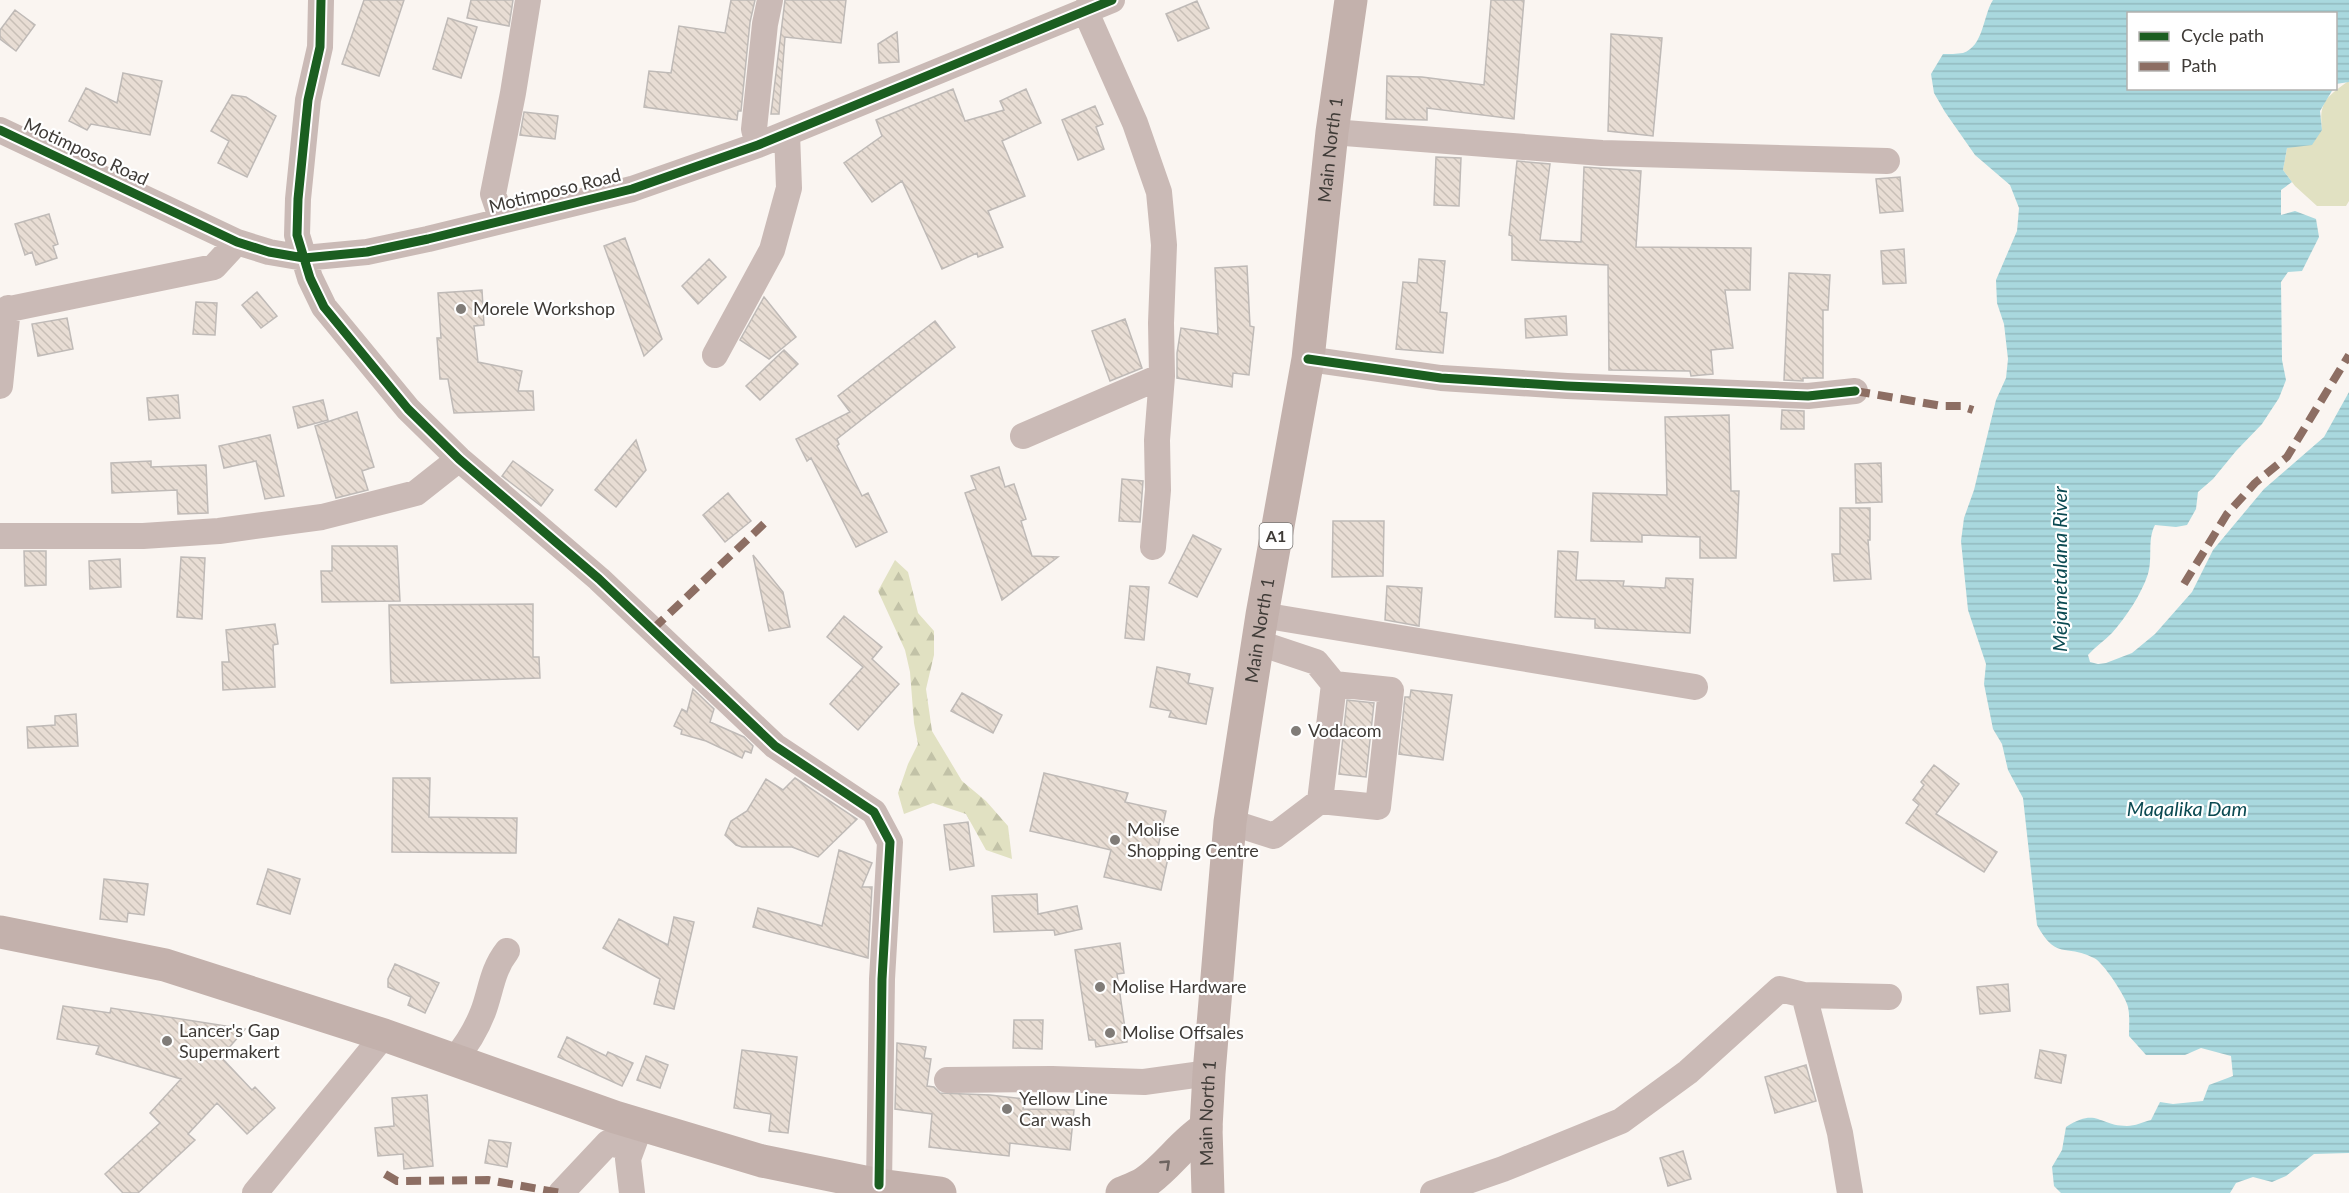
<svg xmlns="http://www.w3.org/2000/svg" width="2349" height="1193" viewBox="0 0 2349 1193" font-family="Lato,sans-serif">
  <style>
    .green { fill: #e1e1c2 }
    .forest { fill: url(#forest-firs) }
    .water { fill: url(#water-rules) }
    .building { fill: url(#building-back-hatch); stroke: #bfbab7; stroke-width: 1.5 }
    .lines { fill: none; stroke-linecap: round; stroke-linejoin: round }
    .minor { stroke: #cabab6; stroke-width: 26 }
    .major { stroke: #c3b1ac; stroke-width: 33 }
    .quiet { stroke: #8d6e63; stroke-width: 8; stroke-dasharray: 15 8; stroke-linecap: butt }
    .cycleway-casing { stroke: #fff; stroke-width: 13 }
    .cycleway { stroke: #1b5e20; stroke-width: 9 }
    .oneway { stroke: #6d6460 }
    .poi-dot { fill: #807c78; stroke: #fff; stroke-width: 2 }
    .labels { text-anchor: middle; stroke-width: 4.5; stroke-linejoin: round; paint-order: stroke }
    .shield { fill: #fff; stroke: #797673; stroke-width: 1.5 }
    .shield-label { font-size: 16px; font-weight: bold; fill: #3f3b37 }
    .street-label { font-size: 18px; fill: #3f3b37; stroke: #fff }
    .poi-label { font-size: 18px; fill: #3f3b37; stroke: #fff; text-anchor: start }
    .water-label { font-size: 20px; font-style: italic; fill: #0b4a52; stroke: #fff }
  </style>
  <defs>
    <pattern id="forest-firs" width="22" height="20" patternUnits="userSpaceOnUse" patternTransform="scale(1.5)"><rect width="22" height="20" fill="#e1e1c2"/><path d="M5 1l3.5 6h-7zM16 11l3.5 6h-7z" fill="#c2c2a7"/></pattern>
    <pattern id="water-rules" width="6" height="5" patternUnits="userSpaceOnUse" patternTransform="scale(1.5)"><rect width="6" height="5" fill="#a9d8de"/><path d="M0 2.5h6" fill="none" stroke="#92babf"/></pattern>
    <pattern id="building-back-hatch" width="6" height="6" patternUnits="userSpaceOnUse" patternTransform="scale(1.5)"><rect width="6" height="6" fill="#e8ddd4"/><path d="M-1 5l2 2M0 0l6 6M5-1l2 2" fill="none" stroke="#c8bfb7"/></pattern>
  </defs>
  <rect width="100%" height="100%" fill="#faf5f1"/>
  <path class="green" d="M2347,82h2v119l-3,5h-29l-22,-20 -12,-16 4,-22 35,-18c-3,-27 3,-32 25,-48z"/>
  <path class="forest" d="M895,560l13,12 10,41 16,18v24l-8,34 6,42 30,50 24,20 22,25 4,33 -26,-9 -20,-36 -33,-11 -29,11 -6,-21 10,-29 10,-20 -4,-21 -4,-51 -5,-22 -27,-59z"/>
  <path class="water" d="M1993,0h356v82l-13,2v-70h-208v74l205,1 -13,22 2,19 -10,15 -25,3 -4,22 9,12 -11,8v25l14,-4 21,8 3,18 -17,34 -14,1 -7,10 1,78 4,20 -7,18 -17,26 -26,27 -23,28 -15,13 -2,17 -9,16 -11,2 -21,-2c-8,15 -2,32 -7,49 -7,21 -22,43 -36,59 -8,8 -17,14 -24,22l2,7 8,2 8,-1 26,-10 23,-19 37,-42 21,-42 51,-61 60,-52 25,-45v761l-35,1 -28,22 -14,6 -19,-5 -17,6 -6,10h-169l-7,-7 -2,-19 10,-17 4,-23c32,-20 32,-1 61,-1 8,0 16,-4 24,-6l9,-18 13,2 30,-3 6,-16 24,-9 -2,-20 -30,-8 -16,7h-39l-17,-19c0,-9 1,-20 -1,-29 -2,-10 -25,-45 -34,-49 -30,-15 -37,3 -57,-33l-14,-127 -15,-28 -6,-26 -9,-15 -9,-45 2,-20 -18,-54 -7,-69 3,-23 10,-28 22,-90 10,-22 2,-19 -4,-35 -7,-21 -1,-23 21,-49 2,-23 -9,-23 -35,-30 -30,-43 -11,-19 -3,-19 12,-20c6,0 14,0 20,-1 21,-7 20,-38 30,-53z"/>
  <path class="building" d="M364,0h40l-25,76 -37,-12z
    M471,0h42l-4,26 -42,-8z
    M731,0h24l-5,22 -9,89h-3l-1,9 -93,-13 5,-36 22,2 8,-47 46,7z
    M785,0h61l-5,43 -56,-6 -6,77h-8z
    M1491,0h33l-10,119 -87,-11v12l-41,-1 1,-43 35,1 62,8z
    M1197,1l12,27 -31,13 -12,-27z
    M15,10l20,15 -19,26 -16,-12v-9z
    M448,18l29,9 -16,51 -28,-9z
    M897,32l2,30 -20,1 -1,-19z
    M1611,34l51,4 -9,98 -45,-5z
    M123,73l39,8 -12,54 -59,-11 -4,6 -18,-9 17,-33 31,15z
    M953,89l12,32 39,-11 -4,-9 26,-12 15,34 -39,18 23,55 -37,15 15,36 -25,10 -1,-4 -35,16 -40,-88 -30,21 -28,-39 38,-27 -6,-16z
    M232,95l14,2 30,19 -29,61 -29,-14 11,-22 -18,-10z
    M1095,106l8,18 -7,3 8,22 -26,11 -16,-40z
    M524,112l34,4 -3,23 -35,-4z
    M1436,157l25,1 -2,48 -25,-1z
    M1517,161l33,3 -10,76 41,2 3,-75 57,4 -5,76 115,1 -1,42h-25l8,58 -22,2 2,24 -22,2 -1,-5 -81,-1 -1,-105 -96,-5v-24l-3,-1z
    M1900,177l3,34 -23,2 -4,-34z
    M49,214l9,30 -5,2 4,12 -21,7 -4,-13 -7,3 -10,-31z
    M625,238l37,101 -18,17 -40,-110z
    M1904,249l2,34 -23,1 -2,-33z
    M709,259l17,18 -28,27 -16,-18z
    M1419,259l26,2 -5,51 7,1 -4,40 -47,-4 7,-67 14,1z
    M1247,266l3,60 4,1 -5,48 -16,-2 -1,14 -55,-9v-25l4,-25 37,6 -3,-66z
    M1789,273l41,2 -2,35h-5v68h-20v3l-19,-1z
    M482,290l2,35 -10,1 4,36 44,9 -4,20h15l1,19 -80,3 -6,-34h-8l-3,-41h4l-3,-45z
    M257,292l20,24 -16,12 -19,-23z
    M764,297l32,40 -27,22 -29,-19z
    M196,302l21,1 -2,32 -22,-1z
    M1566,316l1,19 -41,3 -1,-19z
    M67,318l6,31 -35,7 -6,-32z
    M1125,319l17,49 -32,13 -18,-50z
    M935,321l20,26 -118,92 2,5 -2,2 25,50 6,-3 19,39 -31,15 -45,-89 -4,3 -11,-22 54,-27 -12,-16z
    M784,350l14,14 -38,36 -14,-14z
    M178,395l2,23 -31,2 -2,-22z
    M323,400l5,20 -30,8 -5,-21z
    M1782,410l22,1v18h-23z
    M357,412l17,55 -12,4 6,19 -32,8 -21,-72z
    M1729,415l2,76h8l-3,67h-36v-21l-58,-2v7l-51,-1 2,-48 74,2 -2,-78z
    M270,435l14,61 -19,3 -9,-38 -32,7 -5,-22z
    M636,440l10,30 -30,37 -21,-17z
    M151,461v6l55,-2 2,48 -30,1 -1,-24 -65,3 -1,-30z
    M513,461l40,29 -12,16 -39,-30z
    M1881,463l1,39 -26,1 -1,-39z
    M999,467l6,20 9,-3 12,35 -5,2 11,35 26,1 -56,43 -37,-107 11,-4 -5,-13z
    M1122,479l21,2 -3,41 -21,-1z
    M728,493l23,28 -26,21 -22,-27z
    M1840,508h30v32h-2l3,39 -37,2 -2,-27h8z
    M1333,521h51l-1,55 -51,1z
    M1193,535l28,14 -24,48 -28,-14z
    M332,546h65l3,55 -78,1 -1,-31h11z
    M24,551h22v34l-21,1z
    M1558,551l20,1 -2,28 48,1 -1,5 42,2 1,-10 27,1 -3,54 -95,-5v-9l-40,-2z
    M753,555l30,37 7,35 -21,4z
    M181,557l24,1 -3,61 -25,-2z
    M120,559l1,28 -31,2 -1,-28z
    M1130,586l19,1 -5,53 -19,-2z
    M1387,586l35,2 -3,38 -34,-6z
    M533,604v53h6l1,21 -149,5 -2,-78z
    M844,616l38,31 -10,12 27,25 -41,46 -28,-26 33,-37 -36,-30z
    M275,624l3,20 -5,1 2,42 -52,3 -1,-28h7l-3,-32z
    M1157,667l33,7 -2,9 25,5 -7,36 -37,-7 2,-6 -21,-4z
    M693,689l21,20 -4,13 34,15 9,9 -2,7 -6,-2 -3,7 -36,-17 -25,-7 1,-4 -8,-4 8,-17 5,3z
    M1411,690l41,5 -9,65 -44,-6 6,-57h5z
    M962,693l40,22 -9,18 -42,-22z
    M1347,700l27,3 -8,74 -27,-3z
    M76,714l2,32 -50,2 -1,-21 28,-2v-9z
    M1934,765l25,19 -23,30 61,38 -13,20 -78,-49 13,-18 -6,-5 11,-15 -3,-3z
    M1044,773l84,20 -3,9 41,9 -10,45 12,2 -7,32 -57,-13 7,-27 -81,-19z
    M393,778h37l-1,39 88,1 -1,35 -124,-1z
    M795,778l62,41 -39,38 -26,-10h-50l-6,-2 -11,-10 6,-14 16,-10 19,-32 17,11z
    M968,822l6,44 -24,4 -6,-45z
    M839,850l33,13 -10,24h10l-4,71 -115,-31 5,-19 64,18z
    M268,869l32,10 -10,35 -33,-10z
    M104,879l44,5 -4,31 -16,-2 -1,9 -27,-3z
    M1037,894l1,20 39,-8 5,23 -27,6 -1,-5 -60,2 -2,-36z
    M674,917l20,5 -20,87 -20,-5 6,-25 -57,-31 16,-29 49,26z
    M1120,943l4,30 -7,1 10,68 -31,5 -1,-7h-6l-14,-90z
    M395,964l44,19 -14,30 -17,-8 3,-8 -23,-10v-8z
    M2008,984l2,27 -30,3 -3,-27z
    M63,1006l47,7 1,-5 134,21 -24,28 31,33 3,-3 20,21 -28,26 -30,-31 -29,31 7,6 -57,53h-15l-18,-19 55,-51 -10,-10 31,-34 -85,-25 3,-8 -42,-7z
    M1014,1020h29l-1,29 -29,-1z
    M567,1037l39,19 2,-4 25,11 -11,23 -64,-29z
    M897,1043l29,4 -2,11 7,1 -4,27 7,1 6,6 50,2 35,4 -2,10 51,1 -4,40 -60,-7 -1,13 -80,-9 3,-33 -37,-5z
    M742,1050l55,7 -9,76 -19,-2 2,-17 -37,-6z
    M2040,1050l26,5 -5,28 -26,-5z
    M646,1056l22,9 -8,23 -23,-8z
    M1806,1065l10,36 -41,12 -10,-36z
    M427,1095l6,71 -29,3 -1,-15 -25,2 -3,-28 19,-2 -2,-28z
    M489,1140l22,3 -4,24 -22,-4z
    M1683,1151l8,28 -23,7 -8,-28z"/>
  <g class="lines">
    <path class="minor" d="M321,0l-1,47 -12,53 -10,99 -1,36 13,43 14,29 84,102 51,50 140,120 176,167 99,66 16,30 -8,137 -3,206
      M1085,10l50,113 24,69 5,53 -3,78 1,53 -5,64 1,50 -5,57
      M0,130l237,112 32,10 35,6 63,-6 61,-13 204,-50 126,-44 354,-145
      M1332,132l270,21 285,8
      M758,145l-4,-16 11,-105 5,-24
      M502,220l-9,-26 20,-101 15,-93
      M0,311l214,-44 23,-25
      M715,355l57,-105 17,-62 -2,-55
      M1308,359l133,19 126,8 241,10 47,-5
      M0,386l8,-78
      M1023,436l139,-60
      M0,536h143l76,-5 103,-14 94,-24 43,-34
      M1262,615l433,72
      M1320,801l58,6 13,-117 -57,-6
      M1230,822l44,14 46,-35 14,-117 -18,-22 -57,-19
      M1804,995l36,138 10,60
      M454,1060c12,-14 22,-30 29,-48 8,-21 9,-42 24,-61
      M947,1080l105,-1 92,3 65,-9
      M255,1193l129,-158
      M561,1193l47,-50 24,5
      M632,1193l-4,-34 10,-27
      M1433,1193l70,-24 118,-48 67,-49 92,-83 24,6 85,2"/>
    <g class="major">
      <path d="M0,932l165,33 219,70 231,82 147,44 117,24 61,8"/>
      <path d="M1122,1193c7,-3 15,-6 22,-10 23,-15 38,-40 62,-55"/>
      <path id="s1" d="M1208,1193l-2,-65 3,-55 21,-251 32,-207 46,-256 24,-227 19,-132"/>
    </g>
    <path class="quiet" d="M1855,391l87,15h19l12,4
      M2184,584l43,-70 28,-31 32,-26 62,-102
      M653,629l116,-110
      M385,1174l12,7 91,-1 73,13"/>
    <g class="cycleway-casing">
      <path id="cycleway" d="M321,0l-1,47 -12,53 -10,99 -1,36 13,43 14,29 84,102 51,50 140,120 176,167 99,66 16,30 -8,137 -3,206
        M0,130l237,112 32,10 35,6 63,-6 61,-13 204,-50 126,-44 354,-145
        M1308,359l133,19 126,8 241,10 47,-5"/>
    </g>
    <use href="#cycleway" class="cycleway"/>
  </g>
  <defs><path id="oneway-chevron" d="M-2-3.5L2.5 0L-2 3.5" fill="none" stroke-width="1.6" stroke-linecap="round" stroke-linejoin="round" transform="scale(1.5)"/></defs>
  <use class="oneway" href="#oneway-chevron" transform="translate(1166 1164) rotate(-43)"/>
  <g class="poi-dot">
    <circle cx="461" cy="309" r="6"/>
    <circle cx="1296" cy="731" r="6"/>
    <circle cx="1115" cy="840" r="6"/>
    <circle cx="1100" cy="987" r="6"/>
    <circle cx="1110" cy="1033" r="6"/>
    <circle cx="167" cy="1041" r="6"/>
    <circle cx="1007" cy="1109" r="6"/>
  </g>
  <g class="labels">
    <rect class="shield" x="1259.5" y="523" width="33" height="26" rx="4.5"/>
    <g class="shield-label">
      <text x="1276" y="542">A1</text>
    </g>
    <g class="street-label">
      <text dy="6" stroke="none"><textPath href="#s1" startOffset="1052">Main North 1</textPath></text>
      <text transform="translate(86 152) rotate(25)" y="6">Motimposo Road</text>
      <text transform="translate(555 191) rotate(-14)" y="6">Motimposo Road</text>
      <text dy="6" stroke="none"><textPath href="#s1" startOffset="566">Main North 1</textPath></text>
      <text dy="6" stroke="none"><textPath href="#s1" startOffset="80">Main North 1</textPath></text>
    </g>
    <g class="poi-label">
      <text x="473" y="315">Morele Workshop</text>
      <text x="1308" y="737">Vodacom</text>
      <text x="1127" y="836">Molise<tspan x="1127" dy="21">Shopping Centre</tspan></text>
      <text x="1112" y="993">Molise Hardware</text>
      <text x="179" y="1037">Lancer's Gap<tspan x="179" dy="21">Supermakert</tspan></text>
      <text x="1122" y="1039">Molise Offsales</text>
      <text x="1019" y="1105">Yellow Line<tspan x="1019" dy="21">Car wash</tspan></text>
    </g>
    <g class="water-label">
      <text transform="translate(2060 569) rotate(-90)" y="7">Mejametalana River</text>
      <text x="2187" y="816">Maqalika Dam</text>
    </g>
  </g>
  <rect x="2127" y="12" width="210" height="78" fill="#ffffff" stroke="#b2b1af" stroke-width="1.5"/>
  <rect x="2139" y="32" width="30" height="9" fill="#1b5e20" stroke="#b2b1af" stroke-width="1.5"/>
  <text x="2181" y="42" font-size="18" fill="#3f3b37">Cycle path</text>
  <rect x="2139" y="62" width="30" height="9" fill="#8d6e63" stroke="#b2b1af" stroke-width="1.5"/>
  <text x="2181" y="72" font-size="18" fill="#3f3b37">Path</text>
</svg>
